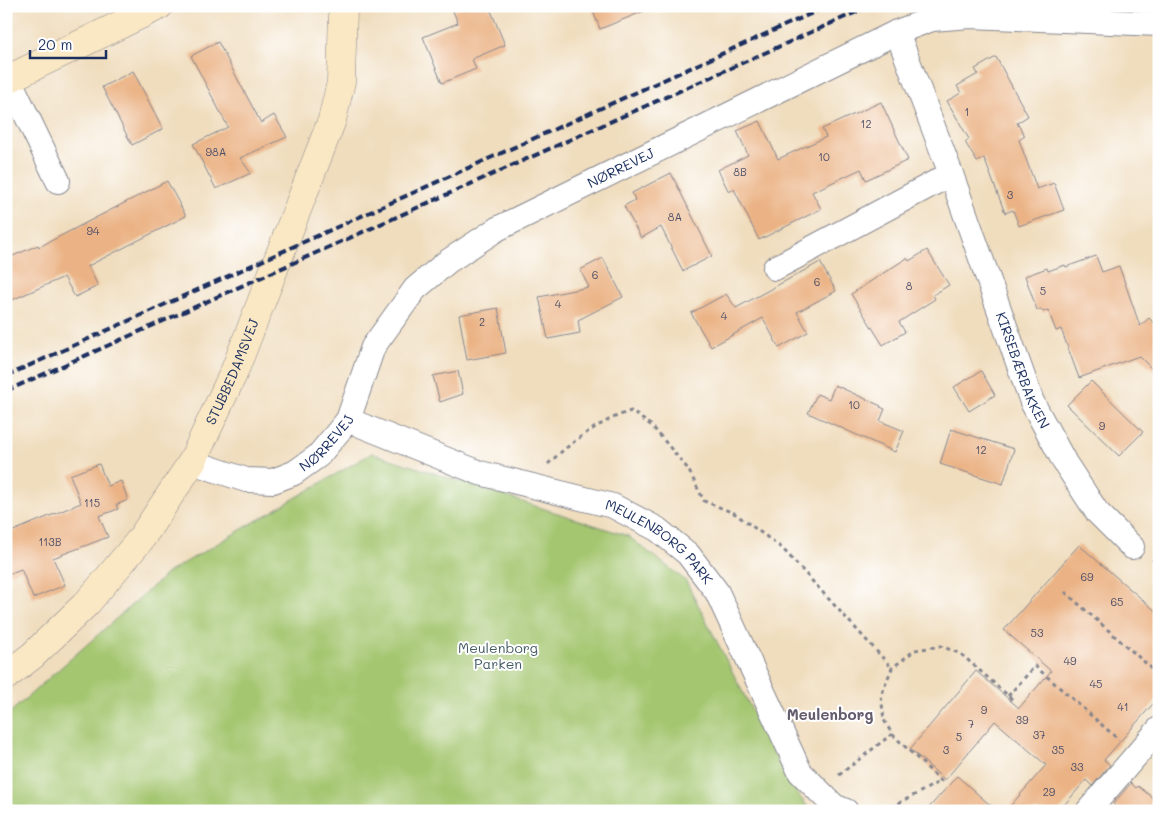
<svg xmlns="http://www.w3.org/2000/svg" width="1165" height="817" viewBox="0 0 1165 817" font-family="Mali,sans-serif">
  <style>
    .green { fill: #a4c66f; stroke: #607a66 }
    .building { fill: #ebb385 }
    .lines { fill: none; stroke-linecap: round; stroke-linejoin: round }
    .street-casing { stroke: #86868e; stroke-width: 26 }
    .secondary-casing { stroke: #86868e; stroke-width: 29 }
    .path { stroke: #86868e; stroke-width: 3; stroke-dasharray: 4 4; stroke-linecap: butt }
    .street { stroke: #fff; stroke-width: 24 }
    .secondary { stroke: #fae7c3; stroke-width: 28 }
    .rail { stroke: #1b2f5e; stroke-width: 4; stroke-dasharray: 8 4; stroke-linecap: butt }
    .labels { text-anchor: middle; stroke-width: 4; stroke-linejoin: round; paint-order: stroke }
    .number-label { font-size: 11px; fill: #4f5068 }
    .street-label { font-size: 14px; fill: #1b2f5e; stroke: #fff }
    .park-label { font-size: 14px; fill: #445c63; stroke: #fff }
    .neighbourhood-label { font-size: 15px; font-weight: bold; fill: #645d6c; stroke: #fff }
  </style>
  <rect width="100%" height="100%" fill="#fff"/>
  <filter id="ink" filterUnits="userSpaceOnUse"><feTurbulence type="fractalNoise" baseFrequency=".02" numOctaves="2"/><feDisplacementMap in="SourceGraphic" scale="10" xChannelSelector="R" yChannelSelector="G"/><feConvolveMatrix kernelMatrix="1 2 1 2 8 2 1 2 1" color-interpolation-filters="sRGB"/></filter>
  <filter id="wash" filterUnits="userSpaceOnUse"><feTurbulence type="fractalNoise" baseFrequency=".0096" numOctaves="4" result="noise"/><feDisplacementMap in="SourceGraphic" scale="20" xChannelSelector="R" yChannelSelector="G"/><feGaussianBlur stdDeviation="1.12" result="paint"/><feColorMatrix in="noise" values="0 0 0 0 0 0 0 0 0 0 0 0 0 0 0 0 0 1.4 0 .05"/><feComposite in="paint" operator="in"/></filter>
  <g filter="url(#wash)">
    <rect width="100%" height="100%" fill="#f0ddbe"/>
    <path class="green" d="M372,453l256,83 58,45 103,202 22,28h-805v-95l163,-144z"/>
    <g id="blocks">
      <path class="building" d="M466,6h23l16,39 -33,14 4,10 -34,14 -19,-46 35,-14 -5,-12z
        M591,6h63v1l-54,22z
        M218,42l43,81 13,-8 13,22 -47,21 11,15 -35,16 -23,-45 35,-17 -37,-71z
        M996,57l32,59 -11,7 8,13 -6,4 18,49 17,-6 10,27 -45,16 -6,-16 -8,3 -21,-55 -7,4 -12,-20 4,-3 -22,-38 14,-8 -4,-7 21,-12 -3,-5z
        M133,71l30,58 -31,16 -30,-58z
        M881,102l27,58 -42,20 -5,-11 -49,23 9,17 -62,31 -25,-51 -5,3 -11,-22 30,-15 -11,-24 23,-10 18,38 48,-22 -4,-8z
        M671,173l41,83 -29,15 -22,-44 -20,11 -17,-32 11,-6 -3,-7z
        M167,181l19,35 -98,50 10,20 -23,11 -11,-20 -52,23 -6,-13v-28l32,-14 1,2z
        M927,250l22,35 -16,10 2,4 -36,23 6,10 -22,13 -32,-51 56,-36 2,3z
        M1096,256l6,16 17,-6 21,60 9,-8 10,10v48l-20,-20 -60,22 -18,-49 -5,2 -8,-21 -5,2 -2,-3 -4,1 -12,-34 22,-8 1,3 17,-6 1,2z
        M603,258l20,39 -45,23 2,13 -32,6 -9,-42 50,-10 -9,-17z
        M820,262l16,29 -39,21 11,20 -29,16 -16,-30 -52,29 -20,-34 35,-19 10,14z
        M498,308l8,45 -39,7 -8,-45z
        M458,371l5,23 -23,8 -7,-26z
        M981,371l14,24 -26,16 -15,-24z
        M1091,381l52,51 -24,24 -52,-51z
        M835,385l46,21 -1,1 5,2 -5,12 24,10 -9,21 -87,-39 9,-19 12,5z
        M951,429l63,20 -11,35 -63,-20z
        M99,464l9,22 13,-5 7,19 -12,5 2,4 -19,7 9,21 -55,21 12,27 -32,13 -12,-29 -15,6v-41l75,-31 -11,-28z
        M1079,545l80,69v83l-55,63 6,5 -18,21 -6,-6 -27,31h-53l40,-46 -51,-44 -50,59 -35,-31 66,-78 43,37 32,-37 -47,-41z
        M957,776l40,35h-71z
        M1131,783l5,5 2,-2 21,17v8h-42l1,-2 -5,-5z"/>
    </g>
  </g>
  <g filter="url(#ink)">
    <use href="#blocks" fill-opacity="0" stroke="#86868e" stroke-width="1"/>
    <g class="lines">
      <g class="street-casing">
        <g id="street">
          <path id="s1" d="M897,32l54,142 81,228 33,61 32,49 35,35"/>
          <path d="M9,79l49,102"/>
          <path d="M775,268l176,-94"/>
          <path id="s2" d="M348,420l132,53 133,33 44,23 31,25 29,38 83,180 34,34 12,5"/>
          <path id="s3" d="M192,462l54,18 27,1 21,-8 24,-17 30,-36 25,-73 42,-58 32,-27 50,-33 400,-197 35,-13 38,-3 189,8"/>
          <path d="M1088,811l71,-82"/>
        </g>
      </g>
      <g class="secondary-casing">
        <g id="secondary">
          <path d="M6,80l153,-74"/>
          <path id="s4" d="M6,676l27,-21 54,-52 53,-63 52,-78 42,-90 98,-252 9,-38 2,-73"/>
        </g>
      </g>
      <path class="path" d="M548,464c24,-23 52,-43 83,-53l21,15 36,43 16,32 30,12 48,35 110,120
        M1152,559l7,4
        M1065,592l94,83
        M1008,696l27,-30 84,74
        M839,775l53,-41
        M884,811l57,-30 -49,-47 -8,-14 -3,-25 11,-27 23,-18 26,-4 20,8 52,46"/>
      <use href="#street" class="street"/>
      <use href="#secondary" class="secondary"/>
      <path class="rail" d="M6,376l822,-370
        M6,391l864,-385"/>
    </g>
  </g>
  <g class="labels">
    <g class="number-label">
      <text x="967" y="116">1</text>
      <text x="866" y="128">12</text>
      <text x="216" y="156">98A</text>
      <text x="824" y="161">10</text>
      <text x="740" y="176">8B</text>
      <text x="1010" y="199">3</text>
      <text x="675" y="221">8A</text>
      <text x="93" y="235">94</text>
      <text x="595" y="279">6</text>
      <text x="817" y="286">6</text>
      <text x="909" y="290">8</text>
      <text x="1043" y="295">5</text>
      <text x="558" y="308">4</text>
      <text x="724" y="320">4</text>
      <text x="482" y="326">2</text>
      <text x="854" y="409">10</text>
      <text x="1102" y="430">9</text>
      <text x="981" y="454">12</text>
      <text x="92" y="507">115</text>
      <text x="50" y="546">113B</text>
      <text x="1087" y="581">69</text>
      <text x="1117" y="606">65</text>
      <text x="1037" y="637">53</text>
      <text x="1070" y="665">49</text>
      <text x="1096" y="688">45</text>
      <text x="1123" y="711">41</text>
      <text x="984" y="714">9</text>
      <text x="1022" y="724">39</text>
      <text x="971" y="728">7</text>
      <text x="1039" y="739">37</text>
      <text x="959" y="741">5</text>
      <text x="946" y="754">3</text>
      <text x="1058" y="754">35</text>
      <text x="1077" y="771">33</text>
      <text x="1049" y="796">29</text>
    </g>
    <g class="street-label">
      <text dy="5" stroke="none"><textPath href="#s3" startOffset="571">NØRREVEJ</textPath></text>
      <text dy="5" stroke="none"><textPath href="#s1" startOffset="361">KIRSEBÆRBAKKEN</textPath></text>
      <text dy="5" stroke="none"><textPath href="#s4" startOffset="384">STUBBEDAMSVEJ</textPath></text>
      <text dy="5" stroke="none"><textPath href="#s3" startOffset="151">NØRREVEJ</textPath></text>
      <text dy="5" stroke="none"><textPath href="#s2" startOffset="338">MEULENBORG PARK</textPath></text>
    </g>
    <g class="park-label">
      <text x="498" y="653">Meulenborg<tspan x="498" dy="16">Parken</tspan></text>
    </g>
    <g class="neighbourhood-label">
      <text x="830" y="720">Meulenborg</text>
    </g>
  </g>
  <rect width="1165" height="817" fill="none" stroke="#fff" stroke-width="25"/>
  <path d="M30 50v8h76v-8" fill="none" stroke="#1b2f5e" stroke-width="2.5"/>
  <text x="38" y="50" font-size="15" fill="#1b2f5e" stroke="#ffffff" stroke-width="4" paint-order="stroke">20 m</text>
</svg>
